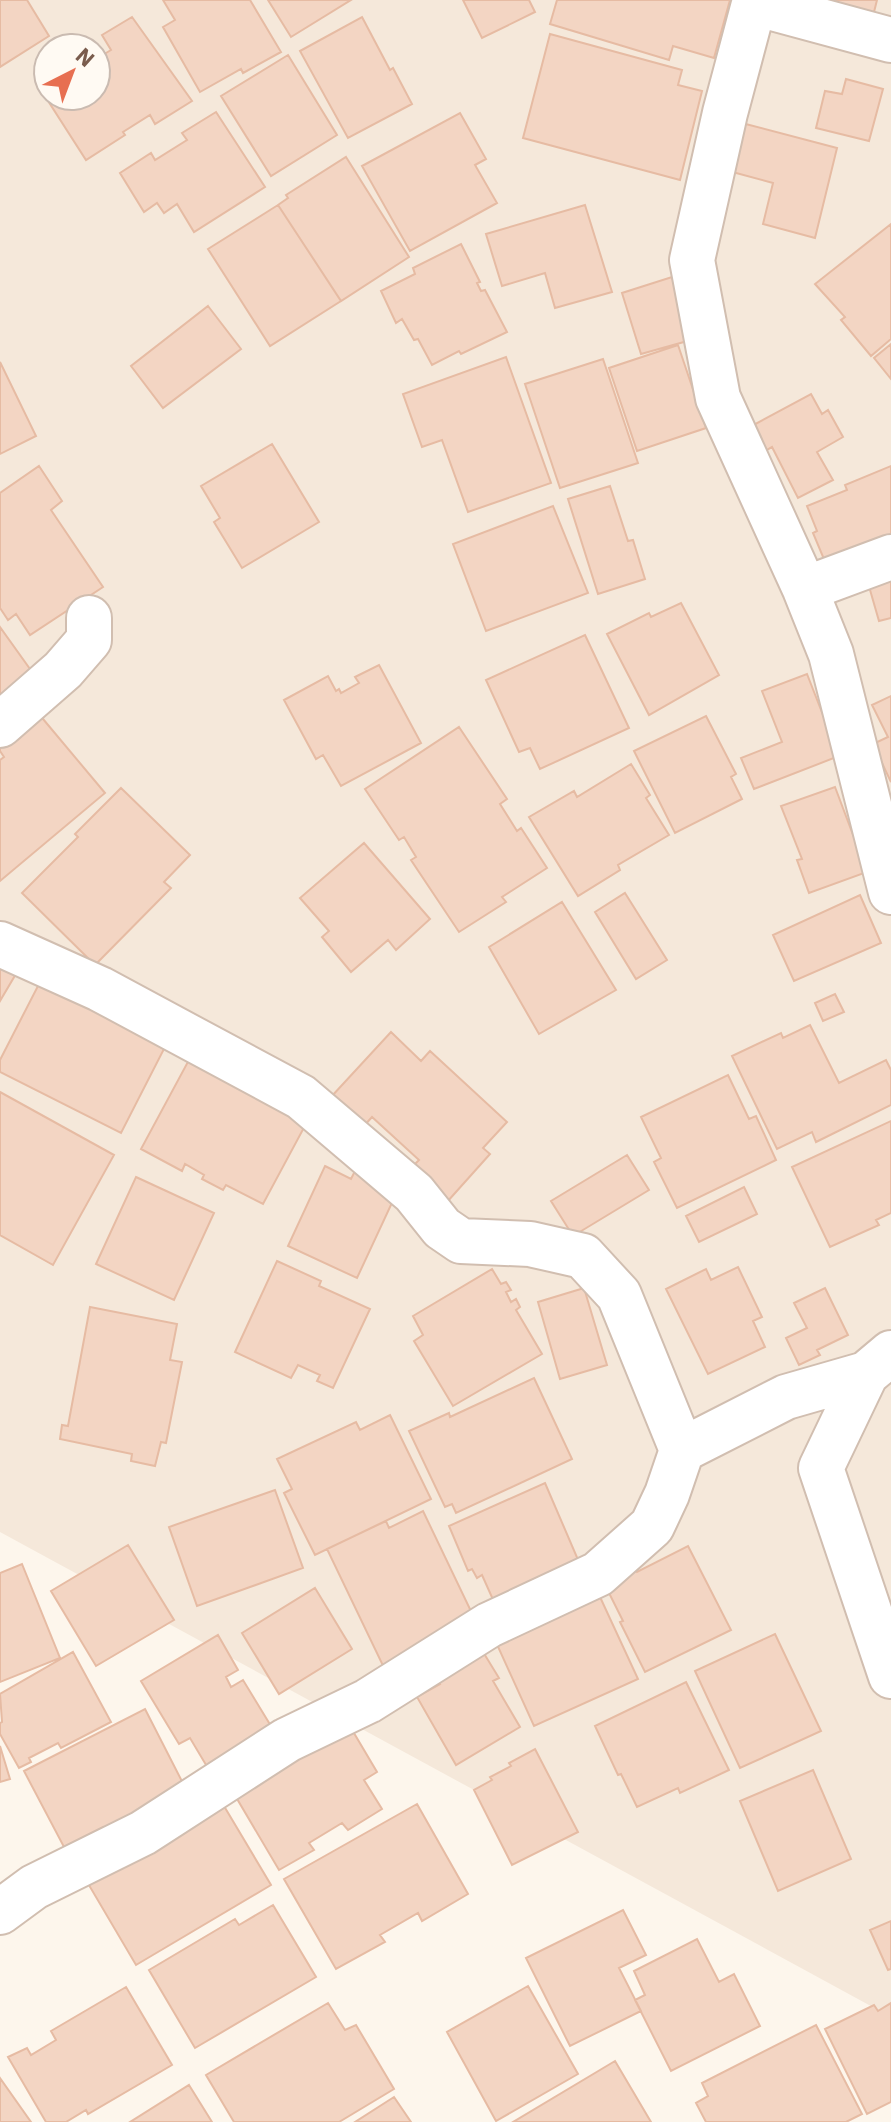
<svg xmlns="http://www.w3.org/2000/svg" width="891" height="2122" viewBox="0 0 891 2122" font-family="'IBM Plex Sans',sans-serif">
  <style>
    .residential { fill: #f5e8da; fill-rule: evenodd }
    .building { fill: #f3d5c3; stroke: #e6bba3; stroke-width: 2 }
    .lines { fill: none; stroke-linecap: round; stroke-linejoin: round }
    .street-casing { stroke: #d1beb0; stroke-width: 48 }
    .street { stroke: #fff; stroke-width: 44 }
  </style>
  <rect width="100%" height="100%" fill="#fdf6ec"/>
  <path class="residential" d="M0,0h891v2017l-891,-485zM48,48h48v48h-48z"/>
  <path class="building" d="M0,0h27l22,36 -49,31z
    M163,0h87l31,52 -38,21 -2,-4 -41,23 -37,-65 12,-7z
    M268,0h83l-60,37z
    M463,0h66l6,12 -53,26z
    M557,0h173l-16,58 -41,-12 -4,14 -119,-36z
    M779,0h98l-5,20z
    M132,17l60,84 -37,23 -5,-9 -27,17 2,3 -39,25 -43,-67 5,-3v6h48v-37l15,-9 -9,-15z
    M362,17l28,53 3,-2 19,36 -64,34 -48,-87z
    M550,34l132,36 -4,15 24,6 -22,89 -157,-42z
    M288,55l49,80 -66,41 -50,-80z
    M846,79l37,10 -14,52 -53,-13 9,-37 17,3z
    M216,112l49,75 -71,45 -17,-28 -13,9 -7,-10 -13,9 -24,-39 31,-20 4,7 32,-20 -5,-7z
    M460,113l26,46 -11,6 22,38 -87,48 -48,-85z
    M738,122l99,26 -22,90 -52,-14 10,-41 -48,-13z
    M346,157l63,100 -68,44 -63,-96 10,-7 -2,-3z
    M278,205l63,96 -71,45 -62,-97z
    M585,205l27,87 -57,16 -10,-35 -43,13 -16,-52z
    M891,224v115l-20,17 -30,-36 4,-3 -30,-33z
    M461,244l19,38 -3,1 4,8 4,-1 22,42 -46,22 -2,-3 -27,14 -14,-26 -4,1 -12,-21 -6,4 -15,-32 34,-17 -2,-6z
    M672,277l19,63 -50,14 -19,-61z
    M208,306l33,43 -78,59 -32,-42z
    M891,344v35l-17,-21z
    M678,345l28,83 -69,23 -28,-83z
    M506,357l45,126 -83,29 -26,-72 -20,7 -19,-53z
    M603,359l35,104 -78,25 -35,-104z
    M0,362l36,74 -36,18z
    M811,394l11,20 6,-4 15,27 -26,15 16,28 -35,18 -26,-51 -10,6 -14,-25z
    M272,444l47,78 -77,46 -28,-46 6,-4 -19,-32z
    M39,466l23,35 -11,9 52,77 -73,48 -14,-21 -8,6 -8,-12v-115z
    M891,466v85l-60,25 -18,-43 4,-2 -10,-25 40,-16 -2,-5z
    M610,486l18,55 5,-1 12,39 -47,15 -30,-95z
    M553,506l35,87 -102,38 -33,-87z
    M891,561v57l-12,3 -15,-52z
    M681,603l38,72 -70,40 -42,-81 42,-21 2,4z
    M0,627l40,56 -40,28z
    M585,635l44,93 -89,41 -10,-21 -11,4 -33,-72z
    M379,665l42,78 -80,43 -18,-31 -7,4 -32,-59 44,-24 8,15 3,-2 2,4 18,-10 -4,-6z
    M807,674l32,82 -85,33 -13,-31 41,-16 -20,-51z
    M891,696v86l-18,-38 15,-7 -16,-32z
    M38,713l67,80 -105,88v-121l4,-3 -4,-6v-6z
    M706,716l30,58 -5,3 11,22 -67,34 -41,-82z
    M459,727l48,72 -7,5 17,27 4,-3 26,40 -45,29 4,5 -47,30 -48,-72 5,-3 -12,-20 -5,3 -34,-51z
    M631,764l19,31 -4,3 23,37 -51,30 2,5 -42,26 -49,-79 45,-26 3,6z
    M835,787l32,85 -58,21 -12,-33 5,-1 -21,-53z
    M121,788l69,67 -26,27 7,6 -76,77 -73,-72 56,-56 -3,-3z
    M364,843l66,76 -34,31 -8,-10 -37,32 -29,-35 7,-6 -29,-33z
    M625,893l42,67 -31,19 -41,-67z
    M860,895l21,48 -87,38 -21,-46z
    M562,902l54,88 -77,44 -50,-87z
    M0,955l20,12 -20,34z
    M40,982l126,63 -45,88 -121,-61v-12z
    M835,994l9,18 -21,9 -8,-18z
    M810,1025l29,58 47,-23 5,10v35l-75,37 -4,-10 -35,17 -45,-93 49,-23 2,5z
    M391,1032l30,29 9,-10 77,71 -24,26 7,6 -43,48 -37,-33 9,-9 -47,-43 -9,10 -32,-30z
    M190,1058l117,64 -44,82 -37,-19 -3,5 -21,-11 2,-4 -19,-11 -3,7 -41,-22z
    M728,1075l21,44 7,-3 20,44 -99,48 -23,-46 7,-4 -20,-41z
    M0,1092l114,63 -61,110 -53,-30z
    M891,1121v92l-15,7 3,5 -49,22 -38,-80z
    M627,1155l22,35 -76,46 -22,-35z
    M325,1166l26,13 4,-8 42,21 -40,86 -69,-32z
    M136,1177l78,36 -40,87 -78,-36z
    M744,1187l13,27 -58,28 -13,-26z
    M277,1261l44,20 -2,5 51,23 -37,79 -16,-7 3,-6 -22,-10 -7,13 -56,-26z
    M738,1267l24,50 -9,4 12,26 -57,27 -42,-85 40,-20 5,11z
    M492,1269l9,15 5,-2 5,8 -5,2 5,10 5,-3 4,8 -4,3 26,44 -89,52 -39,-65 9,-6 -10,-19z
    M584,1288l23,77 -47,14 -22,-77z
    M825,1288l23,47 -31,15 3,5 -21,10 -13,-27 21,-10 -13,-25z
    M90,1307l87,17 -7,36 12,2 -16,81 -5,-1 -6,24 -24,-5 1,-7 -72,-15 2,-14 6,1z
    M534,1378l38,81 -116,54 -4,-9 -7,3 -36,-76 40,-18 1,4z
    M390,1415l41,84 -116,56 -31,-62 8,-4 -15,-30 79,-37 4,8z
    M545,1483l40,93 -86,37 -17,-38 -5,3 -5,-9 -4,2 -19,-45z
    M275,1490l28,78 -106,38 -28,-79z
    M423,1511l57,119 -93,44 -60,-125 59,-28 3,7z
    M128,1545l46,75 -78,46 -45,-75z
    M688,1546l43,84 -86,42 -25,-50 3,-1 -19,-38 30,-16 3,5z
    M22,1564l38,94 -60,24v-109z
    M594,1584l44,95 -104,47 -44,-97z
    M315,1588l37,61 -73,45 -37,-61z
    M775,1634l46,97 -81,37 -45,-97z
    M218,1635l20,35 -12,7 5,10 12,-7 34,56 -65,39 -22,-37 -11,6 -38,-63z
    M480,1647l19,31 -6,3 27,46 -64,38 -39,-68 23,-13 -5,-10z
    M73,1652l38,70 -50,26 -3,-5 -29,15 2,4 -12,6 -19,-34v-11l2,-1 -2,-28z
    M686,1682l43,88 -49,23 -2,-5 -41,19 -16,-33 -3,1 -23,-49z
    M145,1709l45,88 -81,42 -6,-12 -39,20 -40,-76z
    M348,1723l29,49 -13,8 18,29 -34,21 -6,-7 -33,20 5,7 -35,20 -46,-78z
    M0,1746l10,33 -10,3z
    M535,1749l43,83 -66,33 -38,-75 18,-10 -2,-3 21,-11 -2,-3z
    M813,1770l38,89 -73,32 -38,-90z
    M221,1801l50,84 -135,80 -53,-90z
    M417,1804l51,90 -46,27 -4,-8 -38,22 5,7 -49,27 -52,-90z
    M273,1905l43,72 -121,71 -46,-78 86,-51 4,6z
    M623,1910l23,45 -27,13 22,43 -71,35 -44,-88z
    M891,1921v48l-3,1 -18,-40z
    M697,1939l22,43 15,-8 26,52 -89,45 -36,-71 10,-5 -11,-24z
    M528,1986l50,88 -82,47 -49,-89z
    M126,1987l46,78 -84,49 -2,-4 -20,12h-20l-38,-65 19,-9 4,7 25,-15 -5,-9z
    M328,2003l17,27 11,-5 38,64 -55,33h-105l-28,-47z
    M891,2003v99l-24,12 -42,-85 49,-24 4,6z
    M816,2025l46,89 -16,8h-140l-10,-19 12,-7 -6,-13z
    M615,2061l36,61h-138z
    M0,2078l31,44h-31z
    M189,2085l23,37h-82z
    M394,2097l17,25h-56z"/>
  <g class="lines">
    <g class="street-casing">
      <path id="street" d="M755,0l-30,113 -33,147 26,138 87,191 26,65 60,238
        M754,3l137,37
        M805,589l86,-32
        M0,725l63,-55 26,-30v-22
        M0,944l100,45 201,108 113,96 28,35 19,13 69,3 53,12 36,39 63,155
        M891,1353l-25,21 -45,94 70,208
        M0,1912l34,-25 109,-54 144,-93 81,-39 121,-76 109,-51 54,-48 15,-32 15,-44 104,-53 80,-23"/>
    </g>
    <use href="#street" class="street"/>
  </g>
  <g transform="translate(72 72) rotate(42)"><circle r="38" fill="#fffaf3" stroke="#cabbb1" stroke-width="2"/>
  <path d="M0-6L14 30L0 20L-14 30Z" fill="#e76f51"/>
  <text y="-12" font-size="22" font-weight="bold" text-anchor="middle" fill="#7a5c4d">N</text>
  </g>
</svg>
